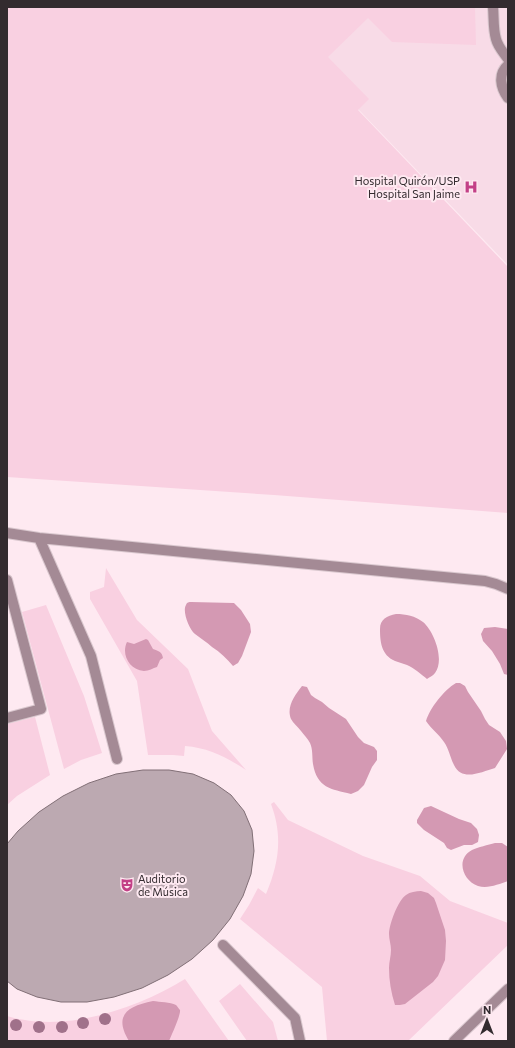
<svg xmlns="http://www.w3.org/2000/svg" width="515" height="1048" viewBox="0 0 515 1048" font-family="Commissioner,sans-serif">
  <style>
    .built { fill: #f8dbe7 }
    .green { fill: #f9d0e1 }
    .forest { fill: #d499b3 }
    .building { fill: #bca9b1; stroke: #816f76 }
    .lines { fill: none; stroke-linecap: round; stroke-linejoin: round }
    .minor-casing { stroke: #d9c7ce; stroke-width: 12 }
    .minor { stroke: #a48a95; stroke-width: 10 }
    .tree { fill: #a0718a }
    .labels { text-anchor: middle; stroke-width: 4; stroke-linejoin: round; paint-order: stroke }
    .poi-label { font-size: 11px; fill: #332b2f; stroke: #fee9f1; text-anchor: end }
  </style>
  <rect width="100%" height="100%" fill="#fee9f1"/>
  <path class="built" d="M299,7h209v258l-220,-229z"/>
  <path class="green" d="M7,7h468l1,38 -84,-3 -24,-24 -40,39 41,42 -11,11 150,157v246l-234,-18 -267,-18z
    M106,568l31,52 51,49 24,62 34,39c-20,-13 -37,-22 -61,-24l-1,10 -11,-1h-25l-11,-74 -47,-82v-7l14,-5z
    M46,605l38,91 18,57 -21,7 -17,9 -42,-157z
    M35,717l15,58 -33,21 -10,9v-81z
    M274,802l14,18 75,36 57,20 30,25 58,22v22l-100,96h-81l-5,-54 -82,-68 9,-14 9,-17 8,6c13,-31 17,-58 5,-90z
    M185,979l44,62h-222v-25c6,2 12,3 18,4 52,9 116,-14 160,-41z
    M240,984l33,38 5,19h-31l-28,-40z"/>
  <path class="forest" d="M191,602l43,1 7,7 9,14 1,8 -9,24 -4,7 -5,3c-6,-7 -13,-14 -21,-19 -5,-5 -12,-9 -17,-13 -6,-5 -13,-23 -9,-29 1,-3 3,-3 5,-3z
    M396,614c10,0 19,2 27,8 11,9 22,38 12,51 -2,3 -6,4 -8,6 -6,-5 -13,-11 -20,-14 -3,-1 -6,-2 -9,-3 -16,-5 -18,-18 -18,-33 0,-10 7,-13 16,-15z
    M495,627l13,2v46l-4,-1 -4,-10 -8,-13 -9,-10 -2,-7 3,-6z
    M146,639l2,1 5,9c6,2 9,3 10,9l-3,2 -3,7c-4,1 -8,4 -13,4 -15,-1 -23,-17 -17,-29l7,2z
    M456,683h4l5,3 3,6 13,19 4,8 4,6 11,7 6,9 1,8 -12,19c-14,4 -33,14 -41,-3 -4,-8 -5,-16 -10,-23 -5,-8 -13,-13 -18,-21 4,-13 18,-31 30,-38z
    M302,686l5,1 4,8 4,3 7,4 7,6 17,11 12,18 6,6 10,4 3,4v9l-5,7 -8,18 -6,6 -7,3c-20,-5 -34,-6 -38,-30 -1,-6 0,-15 -3,-21 -2,-4 -6,-8 -9,-12 -3,-4 -8,-8 -10,-12 -5,-12 4,-24 11,-33z
    M431,806l28,13 12,4 6,6 2,6 -1,7 -6,3h-8l-13,5 -4,-2 -3,-5 -20,-13 -7,-7v-3l7,-12z
    M495,843h7l6,4v34c-9,3 -20,8 -30,5 -15,-5 -23,-27 -6,-36 6,-3 16,-5 23,-7z
    M421,891l7,2 6,5 2,5 9,27 1,11 -1,19 -7,16 -5,6 -28,22 -5,1h-5c-4,-12 -6,-25 -6,-37 0,-6 2,-12 2,-18 0,-5 -2,-11 -2,-16 0,-9 9,-34 17,-39 4,-3 10,-4 15,-4z
    M153,1001c7,1 17,1 23,4 1,1 3,4 4,5 1,5 -9,26 -11,31h-40c-16,-26 -1,-35 24,-40z"/>
  <path class="building" d="M143,770h26l24,4 21,9 17,12 13,16 8,19 2,21 -3,23 -8,22 -13,23 -17,21 -21,19 -24,16 -26,13 -28,9 -27,5h-26l-24,-5 -20,-8 -10,-8v-137l11,-13 21,-19 24,-16 26,-13 27,-9z"/>
  <g class="lines">
    <g class="minor-casing">
      <path id="minor" d="M493,7c1,11 0,22 3,32 2,8 8,14 12,20
        M508,65c-10,9 -8,22 0,33
        M7,533l32,5 446,43 11,3 12,5
        M39,538l52,118 26,103
        M7,580l34,129 -34,9
        M223,945l72,73 5,23
        M454,1041l54,-52"/>
    </g>
    <use href="#minor" class="minor"/>
  </g>
  <g class="tree">
    <circle cx="105" cy="1019" r="6"/>
    <circle cx="83" cy="1023" r="6"/>
    <circle cx="16" cy="1025" r="6"/>
    <circle cx="39" cy="1027" r="6"/>
    <circle cx="62" cy="1027" r="6"/>
  </g>
  <defs>
    <g id="hospital-bare" transform="scale(1.08)"><path d="M-5-5h3v3.5h4V-5h3V5h-3V1.5h-4V5h-3Z" fill="#c34087" stroke="#fee9f1" stroke-width="2.5" paint-order="stroke"/></g>
    <g id="theatre-bare" transform="scale(1.08)"><path d="M-5-5.5Q0-4 5-5.5V0Q5 5 0 6Q-5 5-5 0ZM-3.3-2.5H-1v1.5H-3.3ZM1-2.5H3.3v1.5H1ZM-2.8 1Q0 5.5 2.8 1Z" fill="#c34087" stroke="#fee9f1" stroke-width="2.5" paint-order="stroke"/></g>
  </defs>
  <g fill-rule="evenodd">
    <use href="#hospital-bare" x="471" y="187"/>
    <use href="#theatre-bare" x="127" y="885"/>
  </g>
  <g class="labels">
    <g class="poi-label">
      <text x="460" y="185">Hospital Quirón/USP<tspan x="460" dy="13">Hospital San Jaime</tspan></text>
      <text x="138" y="883" text-anchor="start">Auditorio<tspan x="138" dy="13">de Música</tspan></text>
    </g>
  </g>
  <rect width="515" height="1048" fill="none" stroke="#332b2f" stroke-width="16"/>
  <g transform="translate(487 1020)" stroke="#fee9f1" stroke-width="3" paint-order="stroke">
  <path d="M0-3L7 15L0 10L-7 15Z" fill="#332b2f"/>
  <text y="-6" font-size="11" font-weight="bold" text-anchor="middle" fill="#332b2f">N</text>
  </g>
</svg>
